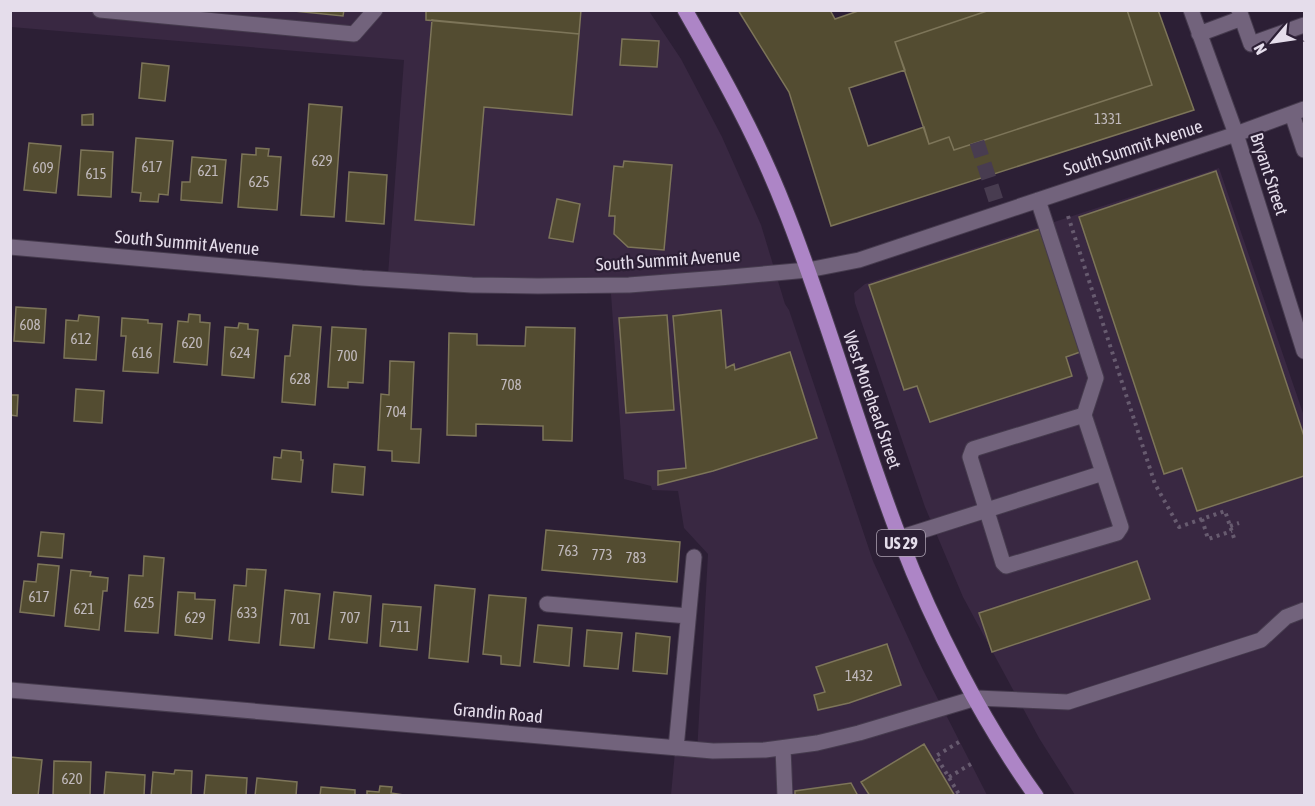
<svg xmlns="http://www.w3.org/2000/svg" width="1315" height="806" viewBox="0 0 1315 806" font-family="'Asap Condensed',sans-serif">
  <style>
    .built { fill: #392842 }
    .building { fill: #534c31; stroke: #7d7559; stroke-width: 1.5 }
    .lines { fill: none; stroke-linecap: round; stroke-linejoin: round }
    .minor-tunnel { stroke: #483c50; stroke-width: 15; stroke-dasharray: 15 8; stroke-linecap: butt }
    .minor-casing { stroke: #463b4e; stroke-width: 17 }
    .major-casing { stroke: #463b4e; stroke-width: 17 }
    .path { stroke: #675b6f; stroke-width: 4; stroke-dasharray: 3 4.5; stroke-linecap: butt }
    .minor { stroke: #72637c; stroke-width: 15 }
    .major { stroke: #ad85c6; stroke-width: 15 }
    .labels { text-anchor: middle; stroke-width: 4.5; stroke-linejoin: round; paint-order: stroke }
    .number-label { font-size: 15px; fill: #c0b9bc }
    .shield { fill: #2c1f35; stroke: #aea4b4; stroke-width: 1.5 }
    .shield-label { font-size: 16px; font-weight: bold; fill: #e5ddeb }
    .street-label { font-size: 18px; fill: #e5ddeb; stroke: #2c1f35 }
  </style>
  <rect width="100%" height="100%" fill="#2c1f35"/>
  <path class="built" d="M10,11h639l32,48 41,78 39,88 24,79 4,6 84,251 50,109 64,125h-316l4,-43 22,1 11,-199 -24,-26 -6,-37 -26,-1 -1,-4 -27,-7 -14,-199 -138,-1 -84,-4 16,-215 -393,-33z
    M1219,168l85,248v379h-229l-36,-57 -76,-141 -38,-90 -70,-204 -1,-10 11,-9z"/>
  <path class="building" d="M284,10h60l-1,6z
    M426,10h155l-2,24 -153,-14z
    M738,10h92l5,9 26,-9h129l-95,32 10,28 -56,18 19,58 56,-19 5,17 20,-7 5,13 198,-65 -25,-75h31l36,100 -363,116 -42,-134z
    M990,10h137l25,75 -198,65 -5,-13 -20,7 -34,-102z
    M432,20l147,14 -7,81 -88,-8 -10,118 -59,-5z
    M622,39l37,2 -2,26 -37,-2z
    M142,63l27,3 -4,35 -26,-3z
    M309,104l33,3 -8,110 -33,-2z
    M93,114v11h-11v-10z
    M136,138l37,3 -5,54 -9,-1 -1,8 -18,-1 1,-8 -9,-1z
    M29,143l32,3 -5,47 -32,-3z
    M256,148l13,1 -1,7 13,1 -4,53 -39,-3 4,-53 14,1z
    M81,150l32,2 -2,45 -33,-2z
    M192,157l34,3 -4,43 -41,-3 1,-18h8z
    M624,161l48,4 -8,85 -36,-3 -14,-13 1,-18h-6l5,-50 9,1z
    M1216,171l88,265v40l-107,35 -15,-43 -18,6 -85,-257z
    M349,172l38,3 -3,49 -38,-3z
    M557,199l23,5 -7,38 -24,-4z
    M1043,228l40,123 -17,6 6,19 -142,46 -13,-36 -13,4 -35,-105z
    M16,307l30,2 -2,34 -30,-2z
    M721,310l5,58 8,-4 1,6 55,-18 27,86 -104,33 -55,14v-14l28,-3 -13,-152z
    M189,314l11,1v7l10,1 -3,42 -33,-3 4,-41 10,1z
    M79,315l20,2 -3,43 -32,-2 2,-38 12,1z
    M667,315l7,95 -48,3 -7,-95z
    M122,318l26,2v3l14,1 -4,49 -35,-2 3,-35h-5z
    M239,323l9,1v5l10,1 -4,48 -32,-3 3,-48 13,1z
    M293,325l28,2 -6,78 -33,-3 3,-46h5z
    M332,327l34,2 -3,54 -15,-1v6l-20,-1z
    M526,327l49,1 -3,113 -29,-1v-14l-67,-2v12l-29,-1 2,-102 28,1v11l48,1z
    M390,361l24,1 -3,67h10l-2,34 -27,-2v-10l-14,-1 3,-56 8,1z
    M76,389l28,2 -2,32 -28,-2z
    M10,395h8l-1,21 -7,-1z
    M282,450l19,2v8h2l-2,22 -29,-3 2,-22 7,1z
    M334,464l31,3 -2,28 -31,-3z
    M546,530l134,12 -3,40 -135,-12z
    M41,532l23,2 -2,24 -24,-2z
    M144,556l20,2 -6,75 -33,-2 4,-56 14,1z
    M1137,561l13,38 -158,53 -13,-39z
    M38,564l21,2 -5,50 -34,-4 4,-31 12,1z
    M247,569l19,1 -7,73 -30,-3 5,-55 12,1z
    M71,570l20,2 -1,4 18,2 -1,13h-4l-4,39 -34,-4z
    M435,585l40,4 -7,73 -39,-4z
    M285,590l35,4 -6,54 -34,-3z
    M178,592l17,1v6l20,1 -3,39 -37,-4z
    M334,592l37,4 -4,47 -38,-4z
    M489,595l37,3 -6,68 -19,-2v-8l-18,-2z
    M383,604l38,3 -4,43 -37,-4z
    M538,625l34,3 -3,38 -35,-4z
    M587,630l35,3 -4,36 -34,-3z
    M636,633l34,4 -3,37 -34,-3z
    M887,644l14,41 -52,18 -31,7 -4,-15 11,-3 -9,-25z
    M924,744l31,52h-85l-9,-14z
    M10,757l32,3 -4,36h-28z
    M54,761l37,1 -1,34h-37z
    M175,770l17,1 -1,25h-40l2,-24 21,2z
    M106,772l39,3 -1,21h-40z
    M206,775l41,3 -1,18h-42z
    M257,778l40,4 -1,14h-41z
    M851,783l7,13h-63v-5z
    M380,786l12,1 -1,6 19,3h-43v-5l12,1z
    M321,787l34,3v6h-35z"/>
  <g class="lines">
    <path class="minor-tunnel" d="M977,142l23,71"/>
    <g class="minor-casing">
      <path id="minor" d="M100,10l254,24 21,-24
        M1191,10l45,124 68,217
        M1239,10l12,34 53,-19
        M1199,34l43,-16
        M1292,114l12,36
        M1038,200l58,178 -12,37 37,112 -4,6 -111,33 -3,-3 -33,-106 3,-8 111,-34
        M10,247l352,31 110,7 66,1 91,-1 90,-7 89,-8 51,-10 377,-126 68,-25
        M899,538l204,-65
        M547,604l141,12
        M10,690l703,61 52,-1 52,-7 42,-10 117,-35 92,4 193,-62 25,-23 18,-7
        M676,748l18,-191
        M783,748l2,48"/>
    </g>
    <g class="major-casing">
      <path id="major" d="M685,10c37,65 73,129 100,199 43,108 73,221 115,330 33,86 82,182 136,257"/>
    </g>
    <path class="path" d="M1068,216l87,268 24,43 46,-16 9,27
      M1202,519l6,20 24,-8
      M1230,526l9,-3
      M959,742l-23,14 24,40
      M949,777l22,-13"/>
    <use href="#minor" class="minor"/>
    <use href="#major" class="major"/>
  </g>
  <g class="labels">
    <g class="number-label">
      <text x="1108" y="124">1331</text>
      <text x="322" y="166">629</text>
      <text x="152" y="172">617</text>
      <text x="43" y="173">609</text>
      <text x="208" y="176">621</text>
      <text x="96" y="179">615</text>
      <text x="259" y="187">625</text>
      <text x="30" y="330">608</text>
      <text x="81" y="344">612</text>
      <text x="192" y="348">620</text>
      <text x="142" y="358">616</text>
      <text x="240" y="358">624</text>
      <text x="347" y="361">700</text>
      <text x="300" y="384">628</text>
      <text x="511" y="390">708</text>
      <text x="396" y="417">704</text>
      <text x="568" y="556">763</text>
      <text x="602" y="560">773</text>
      <text x="636" y="563">783</text>
      <text x="39" y="602">617</text>
      <text x="144" y="608">625</text>
      <text x="84" y="614">621</text>
      <text x="247" y="618">633</text>
      <text x="195" y="623">629</text>
      <text x="350" y="623">707</text>
      <text x="300" y="624">701</text>
      <text x="400" y="632">711</text>
      <text x="859" y="681">1432</text>
      <text x="72" y="784">620</text>
    </g>
    <rect class="shield" x="877" y="530" width="48" height="26" rx="4.5"/>
    <g class="shield-label">
      <text x="901" y="549">US 29</text>
    </g>
    <g class="street-label">
      <text transform="translate(1133 148) rotate(-18)" y="6">South Summit Avenue</text>
      <text transform="translate(1269 174) rotate(72)" y="6">Bryant Street</text>
      <text transform="translate(187 243) rotate(5)" y="6">South Summit Avenue</text>
      <text transform="translate(668 260) rotate(-4)" y="6">South Summit Avenue</text>
      <text transform="translate(872 400) rotate(71)" y="6">West Morehead Street</text>
      <text transform="translate(498 713) rotate(5)" y="6">Grandin Road</text>
    </g>
  </g>
  <rect width="1315" height="806" fill="none" stroke="#e5ddeb" stroke-width="24"/>
  <g transform="translate(1273 42) rotate(241)" stroke="#2c1f35" stroke-width="4.5" paint-order="stroke">
  <path d="M0-4.5L10 22L0 15L-10 22Z" fill="#e5ddeb"/>
  <text y="-9" font-size="16" font-weight="bold" text-anchor="middle" fill="#e5ddeb">N</text>
  </g>
</svg>
